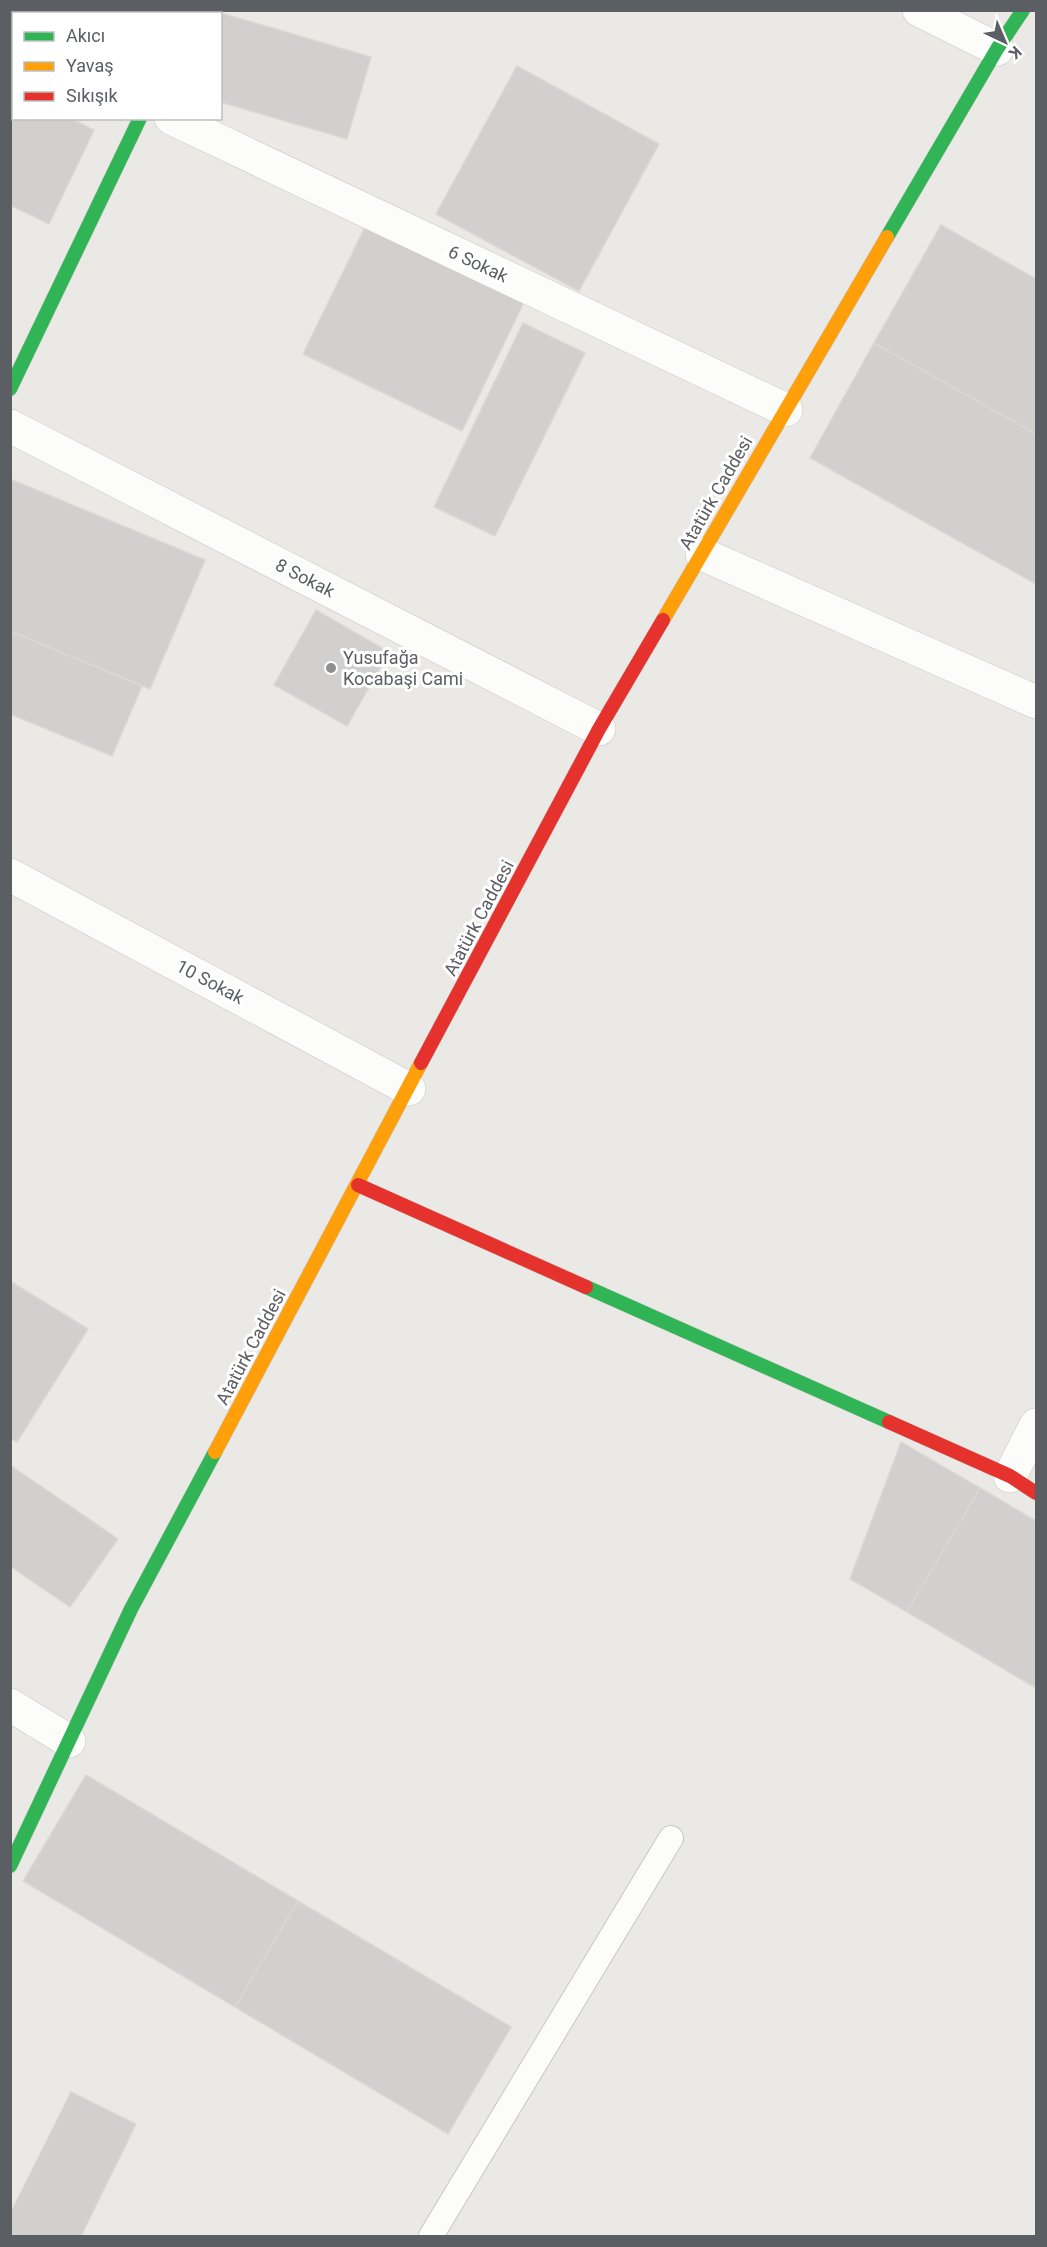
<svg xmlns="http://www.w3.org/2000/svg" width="1047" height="2247" viewBox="0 0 1047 2247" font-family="Roboto,sans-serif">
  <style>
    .building { fill: #d1d0ce; stroke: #d9d8d4; stroke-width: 1.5 }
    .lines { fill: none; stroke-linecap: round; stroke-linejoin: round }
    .lane-casing { stroke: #c7c7c7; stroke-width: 26 }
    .street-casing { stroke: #c7c7c7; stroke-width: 34 }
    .fast-casing { stroke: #c7c7c6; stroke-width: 15 }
    .slow-casing { stroke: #c7c7c6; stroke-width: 15 }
    .jam-casing { stroke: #c7c7c6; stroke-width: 15 }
    .lane { stroke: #fcfcfb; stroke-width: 24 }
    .street { stroke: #fcfcfb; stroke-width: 33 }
    .fast { stroke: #30b455; stroke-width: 14 }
    .slow { stroke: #ff9f0a; stroke-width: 14 }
    .jam { stroke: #e5322d; stroke-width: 14 }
    .poi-dot { fill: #8d8f90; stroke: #fff; stroke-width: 2 }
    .labels { text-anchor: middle; stroke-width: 6; stroke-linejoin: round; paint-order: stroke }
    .street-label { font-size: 18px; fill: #5b5e62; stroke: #fff }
    .poi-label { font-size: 18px; fill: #5b5e62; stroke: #fff; text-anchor: start }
  </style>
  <rect width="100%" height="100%" fill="#eae9e5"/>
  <path class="building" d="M57,10h72l-1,4h-64z
    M210,10h1l160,47 -24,82 -127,-37v-88h-11z
    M517,66l142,78 -80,147 -143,-77z
    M10,89l4,2v27h56l24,12 -45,94 -39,-19z
    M366,225l158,77 -62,129 -159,-77z
    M941,225l95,54v155l-162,-91z
    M523,323l62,30 -90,183 -61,-29z
    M874,343l162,91v150l-226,-126z
    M10,479l195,81 -55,129 -140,-58z
    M316,610l73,42 -42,74 -73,-41z
    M10,631l132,55 -30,70 -102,-42z
    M10,1281l78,48 -71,113 -7,-4z
    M901,1442l79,46 -73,124 -57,-33z
    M10,1465l108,74 -48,68 -60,-41z
    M980,1488l56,33v167l-129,-76z
    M86,1775l212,126 -63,106 -212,-126z
    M298,1901l213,126 -63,107 -213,-127z
    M71,2092l65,32 -55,112h-71v-22z"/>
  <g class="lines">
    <g class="lane-casing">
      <path id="lane" d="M431,2236l240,-398"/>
    </g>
    <g class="street-casing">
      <path id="street" d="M919,10l78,39
        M10,43l4,1
        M171,118l615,292
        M10,426l589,303
        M702,554l334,148
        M10,875l399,214
        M1010,1476l26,-51
        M10,1705l59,36"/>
    </g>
    <g class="fast-casing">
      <path id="fast" d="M887,237l110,-188 26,-39
        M10,389l130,-271
        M586,1287l303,135
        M10,1866l121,-257 84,-157"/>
    </g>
    <g class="slow-casing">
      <path id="slow" d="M663,620l224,-383
        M215,1452l206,-389"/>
    </g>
    <g class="jam-casing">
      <path id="jam" d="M181,14l2,-4
        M421,1063l178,-334 64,-109
        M358,1185l228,102
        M889,1422l121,54 26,17"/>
    </g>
    <use href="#lane" class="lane"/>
    <use href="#street" class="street"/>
    <use href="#fast" class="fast"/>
    <use href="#slow" class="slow"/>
    <use href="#jam" class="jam"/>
  </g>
  <circle class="poi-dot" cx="331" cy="668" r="6"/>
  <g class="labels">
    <g class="street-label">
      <text transform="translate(478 264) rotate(25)" y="6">6 Sokak</text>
      <text transform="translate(716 493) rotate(-60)" y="6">Atatürk Caddesi</text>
      <text transform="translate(305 578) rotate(27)" y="6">8 Sokak</text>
      <text transform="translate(479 918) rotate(-62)" y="6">Atatürk Caddesi</text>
      <text transform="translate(210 982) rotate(28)" y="6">10 Sokak</text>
      <text transform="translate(251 1347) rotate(-62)" y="6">Atatürk Caddesi</text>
    </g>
    <g class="poi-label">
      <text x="343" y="664">Yusufağa<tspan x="343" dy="21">Kocabaşi Cami</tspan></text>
    </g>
  </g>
  <rect width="1047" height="2247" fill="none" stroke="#5b5e62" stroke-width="24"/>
  <rect x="12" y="12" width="210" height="108" fill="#ffffff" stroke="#bdbfc0" stroke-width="1.5"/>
  <rect x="24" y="32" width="30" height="9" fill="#30b455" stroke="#bdbfc0" stroke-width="1.5"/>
  <text x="66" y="42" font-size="18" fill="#5b5e62">Akıcı</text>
  <rect x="24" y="62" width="30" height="9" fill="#ff9f0a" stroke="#bdbfc0" stroke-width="1.5"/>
  <text x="66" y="72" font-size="18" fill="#5b5e62">Yavaş</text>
  <rect x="24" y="92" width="30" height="9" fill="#e5322d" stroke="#bdbfc0" stroke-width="1.5"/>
  <text x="66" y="102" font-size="18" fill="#5b5e62">Sıkışık</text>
  <g transform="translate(1005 42) rotate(136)" stroke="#ffffff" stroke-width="4.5" paint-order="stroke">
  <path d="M0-4.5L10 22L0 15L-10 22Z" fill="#5b5e62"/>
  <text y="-9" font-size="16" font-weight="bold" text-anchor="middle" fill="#5b5e62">K</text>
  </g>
</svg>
